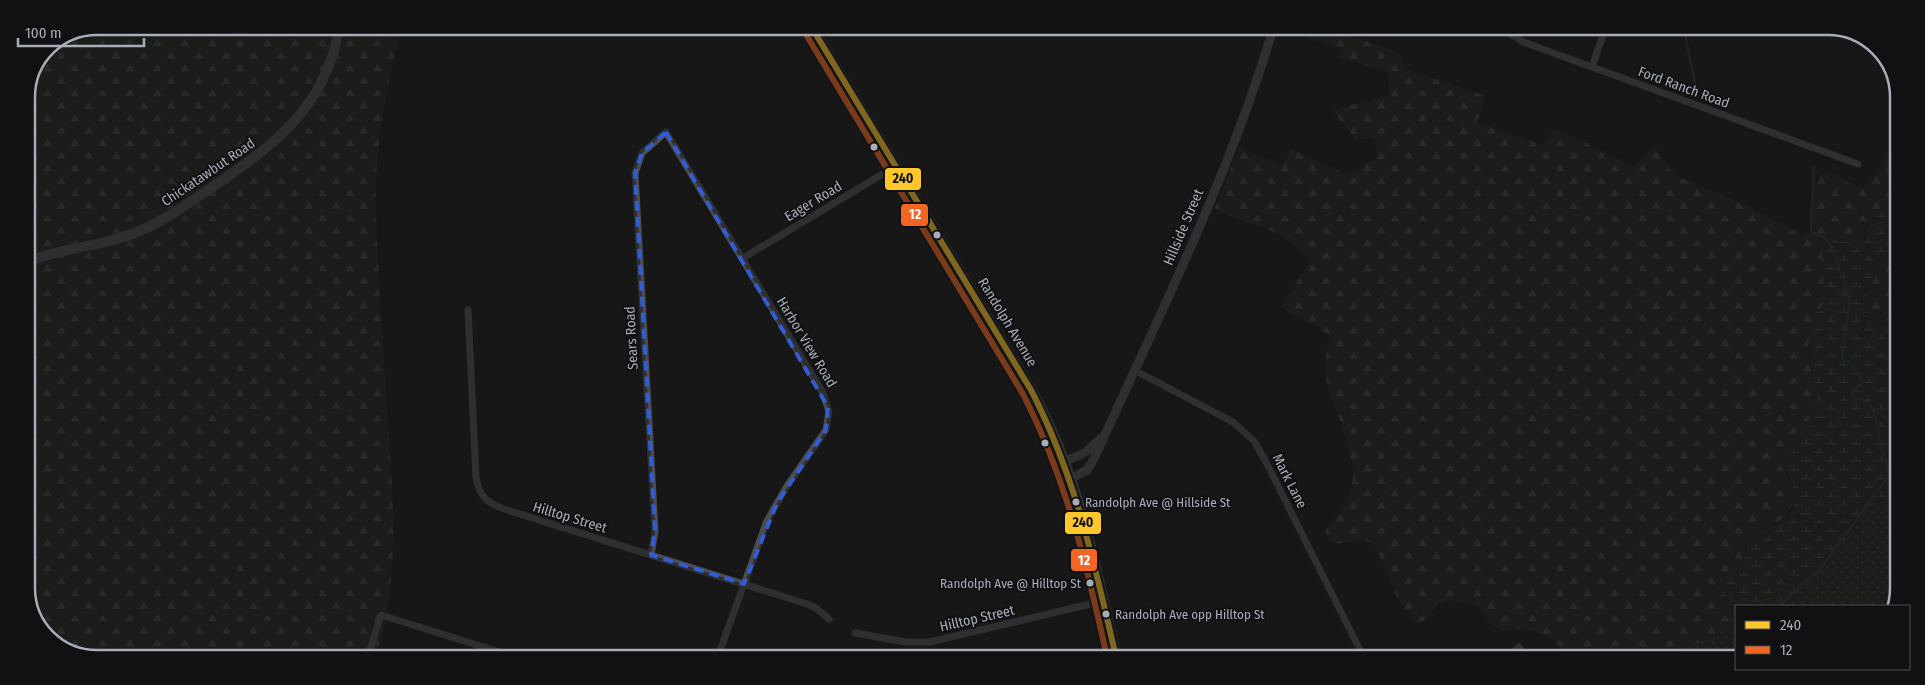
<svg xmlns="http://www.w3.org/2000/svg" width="1925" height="685" viewBox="0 0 1925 685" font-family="'Fira Sans Condensed',sans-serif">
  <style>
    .grass { fill: url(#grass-dots) }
    .forest { fill: url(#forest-firs) }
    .wetland { fill: url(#wetland-marsh) }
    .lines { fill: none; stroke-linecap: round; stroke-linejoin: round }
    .stream { stroke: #2a3239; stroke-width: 2.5 }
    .minor { stroke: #4b4c50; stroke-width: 7 }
    .tertiary { stroke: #4b4c50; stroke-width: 9 }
    .secondary { stroke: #4a4a4e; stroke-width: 10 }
    .primary { stroke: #4d4f52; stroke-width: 11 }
    .bus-1-casing { stroke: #111113; stroke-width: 10 }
    .bus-2-casing { stroke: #111113; stroke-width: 10 }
    .bus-1 { stroke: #ffc72c; stroke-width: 6 }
    .bus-2 { stroke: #f26522; stroke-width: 6 }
    .marked { fill: none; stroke: #325cd3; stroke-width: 4; stroke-dasharray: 10 6; stroke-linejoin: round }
    .bus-dot { fill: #a8adb8; stroke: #111113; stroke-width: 2 }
    .labels { text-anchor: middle; stroke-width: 4; stroke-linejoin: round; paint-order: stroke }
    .bus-label { font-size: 13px; fill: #a8adb8; stroke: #111113; text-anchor: start }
    .street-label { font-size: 14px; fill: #a8adb8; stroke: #111113 }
    .rim { fill: none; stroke: #a8adb8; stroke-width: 2.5 }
    .line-badge { stroke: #111113; stroke-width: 2 }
    .badge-label { font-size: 14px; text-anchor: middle; font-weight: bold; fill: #fff }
    .pale-badge-label { font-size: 14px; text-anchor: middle; font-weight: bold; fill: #111 }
  </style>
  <defs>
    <pattern id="grass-dots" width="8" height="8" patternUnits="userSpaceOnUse" patternTransform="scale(1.25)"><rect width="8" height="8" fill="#1d241e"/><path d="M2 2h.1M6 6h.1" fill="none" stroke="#3b413d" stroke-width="1.8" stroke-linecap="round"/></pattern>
    <pattern id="forest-firs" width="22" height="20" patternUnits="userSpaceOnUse" patternTransform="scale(1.25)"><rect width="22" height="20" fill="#1d241e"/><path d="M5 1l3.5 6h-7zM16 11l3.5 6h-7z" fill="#3b413d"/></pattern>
    <pattern id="wetland-marsh" width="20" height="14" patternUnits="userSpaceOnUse" patternTransform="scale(1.25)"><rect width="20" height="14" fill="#1d241e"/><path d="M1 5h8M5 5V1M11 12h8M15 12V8" fill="none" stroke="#3b413d"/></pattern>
  </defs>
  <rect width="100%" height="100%" fill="#171717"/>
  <path class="grass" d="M1896,478l-1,128h-145z
    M1736,614v45l-74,-1 6,-2z"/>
  <path class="forest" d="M97,26l304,1c-14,62 -27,123 -25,187 2,75 9,149 13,224 5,72 10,148 -13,218l-302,-1 -33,-24 -15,-38v-501l21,-45z
    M1292,29h40l68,24 6,16 80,27 -9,26 65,23 13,-17 80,39 19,-23 20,31 65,27 64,33 10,-4c2,-19 -4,-44 10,-58 14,-1 17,6 28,11 20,11 26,-16 35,-27 4,-4 8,-7 12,-11v52c-27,15 -29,44 -65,45l-12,21 4,17 -1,17 -3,14 -9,12 -4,28 6,37 -2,27 -11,24 -16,19 2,17 8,18 -1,9 -12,16 -21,11 -15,13 -4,22 -25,23 20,18 -1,17 -68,35h-100c-12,-19 -28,-28 -51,-29 -5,0 -11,2 -15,1 -7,-2 -11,-7 -15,-12 -14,-19 -30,-20 -51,-14l-9,15 -8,4c-24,-13 -31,-57 -47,-80l-9,-3 -28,4 -6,-3 -3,-5v-7l19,-23 8,-27 -1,-15 -9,-36 -16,-42 -2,-22 4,-29 -48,-28 30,-47 -34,-27 -63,-23 25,-62 43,17 9,-16 57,26 30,-18 -4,-18h-19l-23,-29 57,-15 -1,-23 -50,-14 3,-10 -51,-15z
    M1881,263l7,1 9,5v68c-26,-9 -36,-27 -27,-53 3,-8 5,-15 11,-21z"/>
  <path class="wetland" d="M1898,198l-1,71 -9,-5 -7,-1c-6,6 -8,13 -11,21 -9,26 1,44 27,53l-1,154 -24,17 -61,74 -24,24h-50l-20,-18v-5l25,-18 7,-28c17,-10 50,-19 46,-44 -2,-13 -10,-20 -10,-34 25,-25 32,-53 27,-87 -1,-11 -4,-19 -3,-30 1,-6 1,-14 3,-19 5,-10 11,-15 12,-27 1,-13 -6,-35 0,-45 7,-11 28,-7 40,-18 12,-11 18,-28 34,-35z"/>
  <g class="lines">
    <path class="stream" d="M1684,30l11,53
      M1814,167l-3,65 13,5 9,11 17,54 -8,57 9,4 12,19 -11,9 1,7 12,2 8,9 16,66
      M1779,606l42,-38 75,-102
      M1723,659l13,-13"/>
    <path class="minor" d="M1503,29l20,13 335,122
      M1592,67l13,-38
      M743,258l153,-92
      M468,310l8,167c3,19 11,26 28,32l303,95 9,4 13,11
      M1134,370l99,52 21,19 12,21 98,196
      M651,555l4,-24 -20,-358 7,-20 24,-21 157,261 6,19 -3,18 -39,56 -20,35 -49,135
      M855,633l51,9h24l173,-41
      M368,656l13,-41 131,41
      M1508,658l11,-11"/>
    <path class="tertiary" d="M1066,461l20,-9 14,-13
      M1072,478l15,-8 7,-11c64,-141 135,-282 179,-430"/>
    <path class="secondary" d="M26,263c33,-15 70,-16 103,-28 28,-9 52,-27 76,-43 64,-43 122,-83 134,-165"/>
    <path class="primary" d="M812,28l219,362c47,83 64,175 85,267"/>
    <g class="bus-1-casing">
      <path id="bus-1" d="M812,28l219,362c44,85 64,175 85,267"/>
    </g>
    <g class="bus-2-casing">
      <path id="bus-2" d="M805,33l218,361c43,84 64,172 84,263"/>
    </g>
    <use href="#bus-1" class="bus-1"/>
    <use href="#bus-2" class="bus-2"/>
  </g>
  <path d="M0 0H1925V685H0ZM666,132l162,275 -2,23 -49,73 -33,81 -93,-29 4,-24 -20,-358 7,-20z" fill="#171717" fill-opacity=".55" fill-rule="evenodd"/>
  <path class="marked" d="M666,132l162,275 -2,23 -49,73 -33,81 -93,-29 4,-24 -20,-358 7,-20z"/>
  <g class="bus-dot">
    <circle cx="874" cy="147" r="4.5"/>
    <circle cx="937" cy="235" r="4.5"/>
    <circle cx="1045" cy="443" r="4.5"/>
    <circle cx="1076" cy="502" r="4.5"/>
    <circle cx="1090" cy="583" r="4.5"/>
    <circle cx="1106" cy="614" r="4.5"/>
  </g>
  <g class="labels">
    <g class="bus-label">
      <text x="1085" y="507">Randolph Ave @ Hillside St</text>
      <text x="1081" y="588" text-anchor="end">Randolph Ave @ Hilltop St</text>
      <text x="1115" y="619">Randolph Ave opp Hilltop St</text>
    </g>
    <g class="street-label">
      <text transform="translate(1684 87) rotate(20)" y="5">Ford Ranch Road</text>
      <text transform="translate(208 172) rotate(-34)" y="5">Chickatawbut Road</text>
      <text transform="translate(813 201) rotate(-31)" y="5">Eager Road</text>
      <text transform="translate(1183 227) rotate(-67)" y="5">Hillside Street</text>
      <text transform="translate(1008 322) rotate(59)" y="5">Randolph Avenue</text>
      <text transform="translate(631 338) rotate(-93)" y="5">Sears Road</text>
      <text transform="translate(807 342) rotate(59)" y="5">Harbor View Road</text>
      <text transform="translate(1290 481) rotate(63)" y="5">Mark Lane</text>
      <text transform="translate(570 517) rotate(17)" y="5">Hilltop Street</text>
      <text transform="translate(977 618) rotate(-13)" y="5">Hilltop Street</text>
    </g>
  </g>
  <path d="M0 0H1925V685H0ZM97 35H1828A62 62 0 0 1 1890 97V588A62 62 0 0 1 1828 650H97A62 62 0 0 1 35 588V97A62 62 0 0 1 97 35Z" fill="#111113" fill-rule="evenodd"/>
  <path class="rim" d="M97 35H1828A62 62 0 0 1 1890 97V588A62 62 0 0 1 1828 650H97A62 62 0 0 1 35 588V97A62 62 0 0 1 97 35Z"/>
  <g class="line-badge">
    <rect x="884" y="167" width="38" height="24" rx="5" fill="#ffc72c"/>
    <rect x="900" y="203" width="29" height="24" rx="5" fill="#f26522"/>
    <rect x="1064" y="511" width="38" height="24" rx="5" fill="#ffc72c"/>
    <rect x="1070" y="548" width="28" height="24" rx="5" fill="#f26522"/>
  </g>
  <g class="badge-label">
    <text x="915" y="219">12</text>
    <text x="1084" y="565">12</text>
  </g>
  <g class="pale-badge-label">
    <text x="903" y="183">240</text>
    <text x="1083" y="527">240</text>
  </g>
  <rect x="1735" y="605" width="175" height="65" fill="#111113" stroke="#4d4f55"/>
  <rect x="1745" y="621" width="25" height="8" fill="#ffc72c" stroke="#4d4f55"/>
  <text x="1780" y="630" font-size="15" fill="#a8adb8">240</text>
  <rect x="1745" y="646" width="25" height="8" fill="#f26522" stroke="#4d4f55"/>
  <text x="1780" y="655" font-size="15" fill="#a8adb8">12</text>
  <path d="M18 38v8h126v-8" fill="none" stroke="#a8adb8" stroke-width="2.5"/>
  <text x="25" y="38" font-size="15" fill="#a8adb8" stroke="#111113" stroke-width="4" paint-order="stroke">100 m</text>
</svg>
